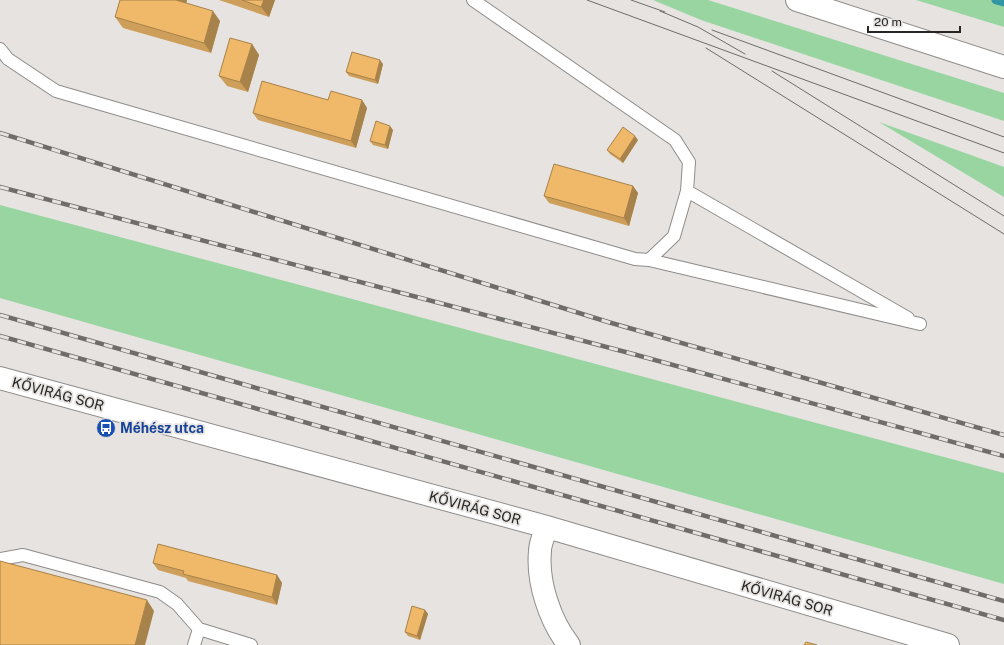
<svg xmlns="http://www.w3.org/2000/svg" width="1004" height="645" viewBox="0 0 1004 645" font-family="'Public Sans',sans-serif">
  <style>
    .green { fill: #98d5a1 }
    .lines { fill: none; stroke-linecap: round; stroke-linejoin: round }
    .stream { stroke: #3297a5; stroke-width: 9 }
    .service-casing { stroke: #8f8c89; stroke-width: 14 }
    .minor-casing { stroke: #8f8c89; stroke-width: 24 }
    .service { stroke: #fff; stroke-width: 12 }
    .minor { stroke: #fff; stroke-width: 22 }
    .tram { stroke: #6f6d6b; stroke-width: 1 }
    .rail-casing { stroke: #6f6d6b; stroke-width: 4.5 }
    .rail { stroke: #e6e3e0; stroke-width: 3; stroke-dasharray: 9; stroke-linecap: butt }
    .wall { fill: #ce9f5a }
    .shaded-wall { fill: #a7824a }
    .building { fill: #efb969; stroke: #a7824a }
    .labels { text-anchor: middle; stroke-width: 3.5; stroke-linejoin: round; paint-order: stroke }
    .street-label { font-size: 14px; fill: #272625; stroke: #e6e3e0 }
    .transit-label { font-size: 14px; font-weight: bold; fill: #164399; stroke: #e6e3e0; text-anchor: start }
  </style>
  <rect width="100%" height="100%" fill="#e6e3e0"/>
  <path class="green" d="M653,0h55l296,93v28l-303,-101z
    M916,0h88v27z
    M879,122l125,45v30z
    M0,205l1004,268v111l-1004,-286z"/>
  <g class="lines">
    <path class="stream" d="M996,0l8,2"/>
    <g class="service-casing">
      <path id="service" d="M0,49l8,10 48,32 579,168 14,1 25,-24 13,-45 2,-29 -14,-22 -202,-140
        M687,191l221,127
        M649,260l271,64
        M0,559l23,-4 137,37 17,12 22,25 -5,16
        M199,629l52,16"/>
    </g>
    <g class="minor-casing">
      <path id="minor" d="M797,0l207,67
        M0,378l547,149 401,118
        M547,527c-3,8 -7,16 -7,24 -3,31 10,70 29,94"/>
    </g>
    <use href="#service" class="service"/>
    <use href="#minor" class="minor"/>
    <path class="tram" d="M587,0l417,153
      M631,0l34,12
      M660,11l38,16 47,27
      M712,30l292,107
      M706,48l298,186
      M772,71l232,145"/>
    <g class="rail-casing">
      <path id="rail" d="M0,133l608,189 396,113
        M0,187l633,167 371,102
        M0,315l1004,286
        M0,336l1004,284"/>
    </g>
    <use href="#rail" class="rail"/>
  </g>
  <path class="wall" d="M120,0h67l-1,3 34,18 -9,32 -88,-25 -8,-11z
    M219,0h56l-6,17z
    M252,44l7,11 -11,37 -21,-6 -8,-10z
    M383,64l-5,20 -29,-8 -3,-4z
    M328,100h34l5,8 -11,40 -98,-28 -5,-7z
    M393,130l-5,19 -15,-4 -3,-4z
    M638,140l-15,23 -13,-9 -3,-4z
    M633,186l5,7 -9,33 -80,-23 -5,-7z
    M153,563l124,12 5,8 -5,22 -89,-24 -2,-3 -28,-8z
    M425,610l3,4 -8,26 -12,-4 -3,-4z"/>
  <path class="shaded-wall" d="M176,0h11l-3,11z
    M264,0h11l-6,17 -8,-10z
    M213,11l7,10 -9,32 -7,-10z
    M252,44l7,11 -11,37 -8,-10z
    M380,60l3,4 -5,20 -3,-4z
    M362,100l5,8 -11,40 -5,-7z
    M390,126l3,4 -5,19 -3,-4z
    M635,136l3,4 -15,23 -3,-4z
    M633,186l5,7 -9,33 -5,-8z
    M277,575l5,8 -5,22 -5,-8z
    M147,600l7,11 -9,34h-10z
    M425,610l3,4 -8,26 -3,-4z"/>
  <path class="building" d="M120,0h56l37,11 -9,32 -89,-26z
    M242,0h22l-3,7z
    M230,38l22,6 -12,38 -21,-6z
    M352,52l28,8 -5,20 -29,-8z
    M262,81l66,19 3,-9 31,9 -11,41 -98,-28z
    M376,121l14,5 -5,19 -15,-4z
    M623,127l12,9 -15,23 -13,-9z
    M554,164l79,22 -9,32 -80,-22z
    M158,544l119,31 -5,22 -89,-23 1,-3 -31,-8z
    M0,561l147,39 -12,45h-135z
    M412,606l13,4 -8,26 -12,-4z
    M806,642l11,3h-13z"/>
  <defs>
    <g id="bus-disc" transform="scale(1)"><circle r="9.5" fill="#1a4fb4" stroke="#e6e3e0"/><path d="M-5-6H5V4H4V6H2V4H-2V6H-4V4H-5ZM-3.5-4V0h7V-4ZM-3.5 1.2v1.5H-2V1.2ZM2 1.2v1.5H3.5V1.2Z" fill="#fff"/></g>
  </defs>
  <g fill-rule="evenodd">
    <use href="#bus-disc" x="106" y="428"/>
  </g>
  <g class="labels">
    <g class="street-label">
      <text transform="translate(58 394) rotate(15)" y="5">KŐVIRÁG SOR</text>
      <text transform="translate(475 508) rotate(15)" y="5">KŐVIRÁG SOR</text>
      <text transform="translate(787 598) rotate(16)" y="5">KŐVIRÁG SOR</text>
    </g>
    <g class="transit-label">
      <text x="120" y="433">Méhész utca</text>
    </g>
  </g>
  <path d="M868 26v6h92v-6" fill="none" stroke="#272625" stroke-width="2"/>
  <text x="874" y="26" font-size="12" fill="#272625" stroke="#e6e3e0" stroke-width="3" paint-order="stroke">20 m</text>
</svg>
